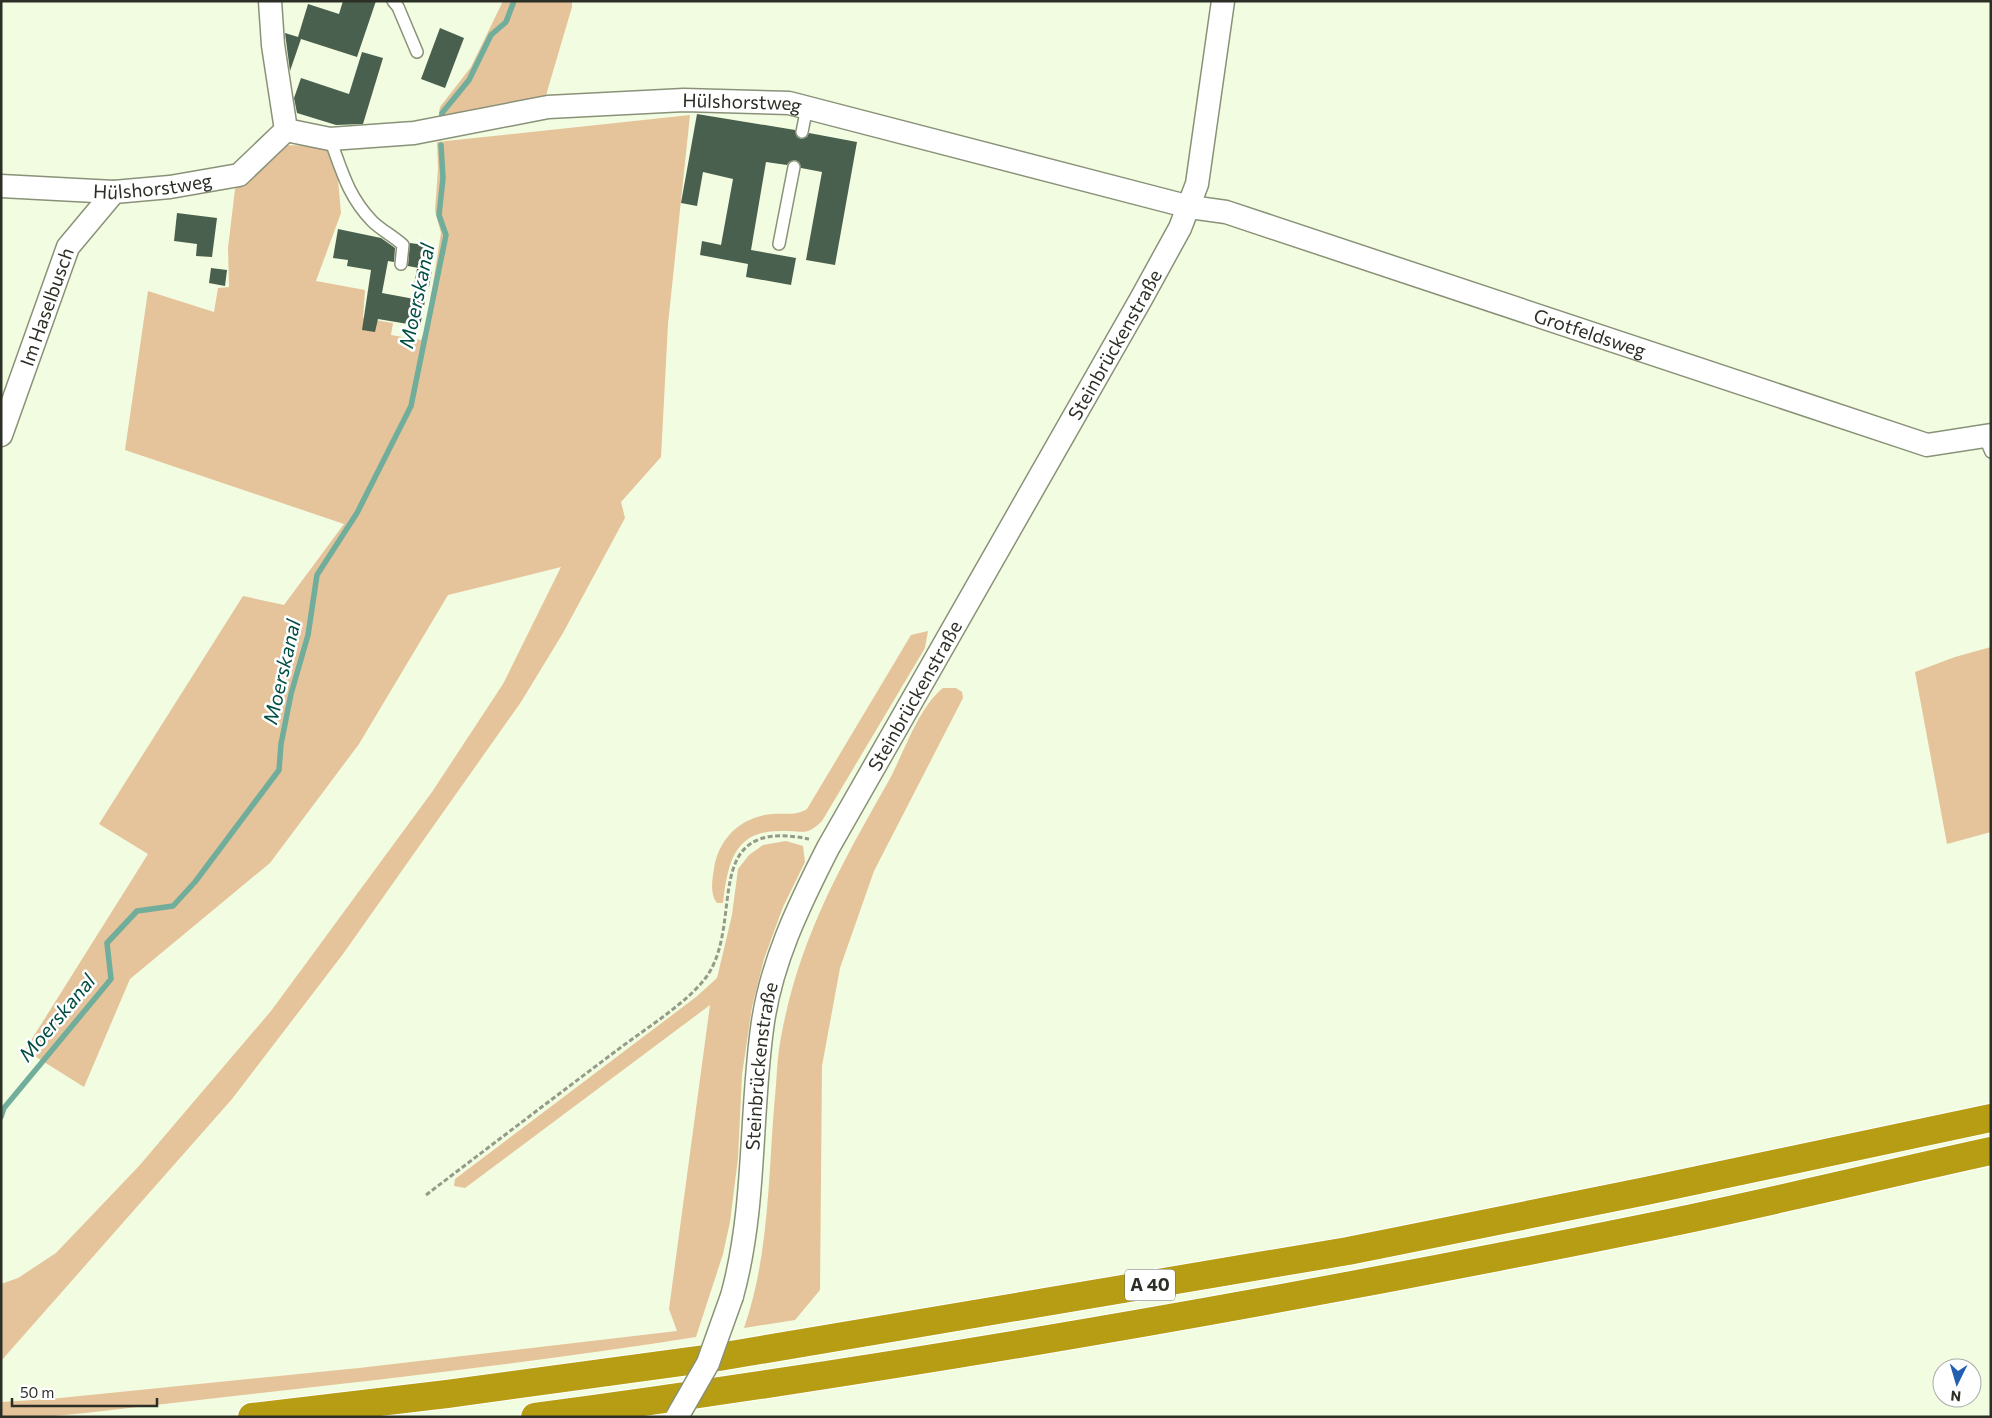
<svg xmlns="http://www.w3.org/2000/svg" width="1992" height="1418" viewBox="0 0 1992 1418" font-family="Commissioner,sans-serif">
  <style>
    .green { fill: #e5c39b }
    .lines { fill: none; stroke-linecap: round; stroke-linejoin: round }
    .stream { stroke: #70ad9b; stroke-width: 5.5 }
    .building { fill: #4a604e }
    .lane-casing { stroke: #899278; stroke-width: 14 }
    .street-casing { stroke: #899278; stroke-width: 25 }
    .highway-casing { stroke: #fff; stroke-width: 30 }
    .path { stroke: #949b88; stroke-width: 3; stroke-dasharray: 5 2.5; stroke-linecap: butt }
    .lane { stroke: #fff; stroke-width: 11 }
    .street { stroke: #fff; stroke-width: 22 }
    .highway { stroke: #b69d13; stroke-width: 28 }
    .street-bridge-casing { stroke: #899278; stroke-width: 25; stroke-linecap: butt }
    .street-bridge { stroke: #fff; stroke-width: 22 }
    .labels { text-anchor: middle; stroke-width: 5; stroke-linejoin: round; paint-order: stroke }
    .shield { fill: #fff; stroke: #6b6d66; stroke-width: 1 }
    .shield-label { font-size: 18px; font-weight: bold; fill: #2b2f25 }
    .street-label { font-size: 19px; fill: #2b2f25; stroke: #fff }
    .water-label { font-size: 20px; font-style: italic; fill: #004e41; stroke: #fff }
  </style>
  <rect width="100%" height="100%" fill="#f2fce0"/>
  <path class="green" d="M503,1h69v6l-28,95 -107,23 3,-18 31,-40z
    M690,115l-22,209 -7,133 -40,45 4,16 -62,115 -42,69 -178,252 -111,145 -231,262v-77l17,-6 38,-25 83,-87 132,-155 161,-219 71,-108 58,-117 -113,28 -89,149 -89,119 -140,116 -46,108 -59,-37 123,-196 -49,-30 144,-228 41,9 60,-81 -219,-74 23,-159 66,21 4,-24 11,-1 -1,-39 7,-59 12,-9 31,-35 57,1 6,67 -25,68 49,9 -2,28 30,5 -2,12 30,5 5,-13 15,-94 -6,-22 3,-42 -1,-27z
    M928,631l-3,17 -103,173c-15,15 -18,10 -38,10 -50,-2 -56,31 -61,72h-6c-7,-8 -5,-23 -3,-34 4,-30 27,-53 59,-55 12,-1 23,2 34,-5l104,-174z
    M1991,647v185l-44,12 -32,-172 40,-15z
    M943,688h13l6,4 1,6 -89,173 -34,97 -18,98 -2,224 -25,30 -51,8c27,-78 24,-162 32,-243 1,-16 2,-33 5,-48 18,-97 58,-169 106,-253 17,-30 30,-75 56,-96z
    M786,841l17,5 2,16 -22,45 -19,52 -12,48 -10,68 -4,83 -8,64 -7,32 -27,83c-203,32 -407,52 -611,76l-41,4h-43v-15l49,-3 309,-31 318,-37 -8,-22 41,-304 -245,183 -11,-2 1,-7 241,-182 21,-19 15,-63 6,-46 11,-14 14,-10z"/>
  <g class="lines">
    <path class="stream" d="M442,123v-10l27,-33 22,-45 15,-13 8,-21
      M1,1117l3,-9 107,-129 -4,-36 30,-32 36,-5 22,-24 84,-112 2,-26 10,-50 17,-59 9,-60 40,-62 54,-107 35,-171 -7,-20 4,-37 -2,-33"/>
  </g>
  <path class="building" d="M343,1h33l-19,56 -56,-18 -11,32 -5,-38 13,4 10,-33 31,10z
    M440,28l24,10 -19,50 -24,-9z
    M362,52l21,6 -20,66 -27,1 -39,-12 -3,-15 7,-20 48,16z
    M697,114l98,16 2,7 4,2 6,-2 2,-4 48,9 -22,123 -29,-5 16,-88 -21,-4 -2,-6 -4,-2 -6,2 -2,3 -21,-3 -15,88 45,8 -5,27 -45,-8 2,-13 -48,-9 2,-14 19,4 12,-66 -30,-7 -6,34 -16,-3z
    M177,213l40,5 -5,39 -16,-1 1,-12 -23,-3z
    M338,229l43,9 14,10 -1,14 -6,-1 -6,32 43,8 -5,25 -42,-7 -3,13 -13,-2 9,-60 -24,-4 1,-6 -15,-2z
    M410,243l22,3 -4,24h4l-3,17 -15,-2 3,-16h7l-16,-3z
    M211,268l16,2 -2,16 -16,-3z"/>
  <g class="lines">
    <g class="lane-casing">
      <path id="lane" d="M393,1l5,6 19,45
        M802,132l5,-25
        M330,139c12,32 18,57 42,82 9,9 21,15 31,24l-2,19
        M779,244l15,-77
        M1984,436l7,16"/>
    </g>
    <g class="street-casing">
      <g id="street">
        <path id="s1" d="M270,1l3,44 13,85 44,9 84,-6 134,-26 136,-7 105,3 401,104 36,5 701,233 64,-10"/>
        <path id="s2" d="M1,186l113,6 56,-5 69,-12 47,-45"/>
        <path id="s3" d="M1,435l67,-188 46,-55"/>
        <path id="s4" d="M732,1296c24,-87 18,-179 30,-267 8,-65 37,-124 66,-181l313,-549 39,-71 17,-44 26,-183"/>
      </g>
    </g>
    <g class="highway-casing">
      <path id="highway" d="M252,1417l195,-23 272,-37 629,-106 298,-60 345,-73
        M535,1417c373,-50 745,-115 1114,-190 115,-23 228,-51 342,-76"/>
    </g>
    <path class="path" d="M426,1195c63,-48 126,-96 190,-144 26,-20 68,-46 88,-71 44,-55 -9,-164 105,-141"/>
    <use href="#lane" class="lane"/>
    <use href="#street" class="street"/>
    <use href="#highway" class="highway"/>
    <g class="street-bridge-casing">
      <path id="street-bridge" d="M677,1417l31,-54 24,-67"/>
    </g>
    <use href="#street-bridge" class="street-bridge"/>
  </g>
  <g class="labels">
    <rect class="shield" x="1125" y="1269.5" width="50" height="31" rx="4"/>
    <g class="shield-label">
      <text x="1150" y="1291">A 40</text>
    </g>
    <g class="street-label">
      <text dy="7" stroke="none"><textPath href="#s1" startOffset="590">Hülshorstweg</textPath></text>
      <text dy="7" stroke="none"><textPath href="#s2" startOffset="152">Hülshorstweg</textPath></text>
      <text dy="7" stroke="none"><textPath href="#s3" startOffset="136">Im Haselbusch</textPath></text>
      <text dy="7" stroke="none"><textPath href="#s1" startOffset="1471">Grotfeldsweg</textPath></text>
      <text dy="7" stroke="none"><textPath href="#s4" startOffset="1042">Steinbrückenstraße</textPath></text>
      <text dy="7" stroke="none"><textPath href="#s4" startOffset="638">Steinbrückenstraße</textPath></text>
      <text dy="7" stroke="none"><textPath href="#s4" startOffset="232">Steinbrückenstraße</textPath></text>
    </g>
    <g class="water-label">
      <text transform="translate(417 296) rotate(-78)" y="7">Moerskanal</text>
      <text transform="translate(282 672) rotate(-77)" y="7">Moerskanal</text>
      <text transform="translate(57 1018) rotate(-50)" y="7">Moerskanal</text>
    </g>
  </g>
  <rect width="1992" height="1418" fill="none" stroke="#2b2f25" stroke-width="5"/>
  <g transform="translate(1957 1383) rotate(185)"><circle r="24" fill="#ffffff" stroke="#aaaca8"/>
  <path d="M0-4L9 19L0 12L-9 19Z" fill="#215fb1"/>
  <text y="-8" font-size="14" font-weight="bold" text-anchor="middle" fill="#2b2f25">N</text>
  </g>
  <path d="M12 1398v8h145v-8" fill="none" stroke="#2b2f25" stroke-width="2.5"/>
  <text x="20" y="1398" font-size="15" fill="#2b2f25" stroke="#ffffff" stroke-width="4" paint-order="stroke">50 m</text>
</svg>
